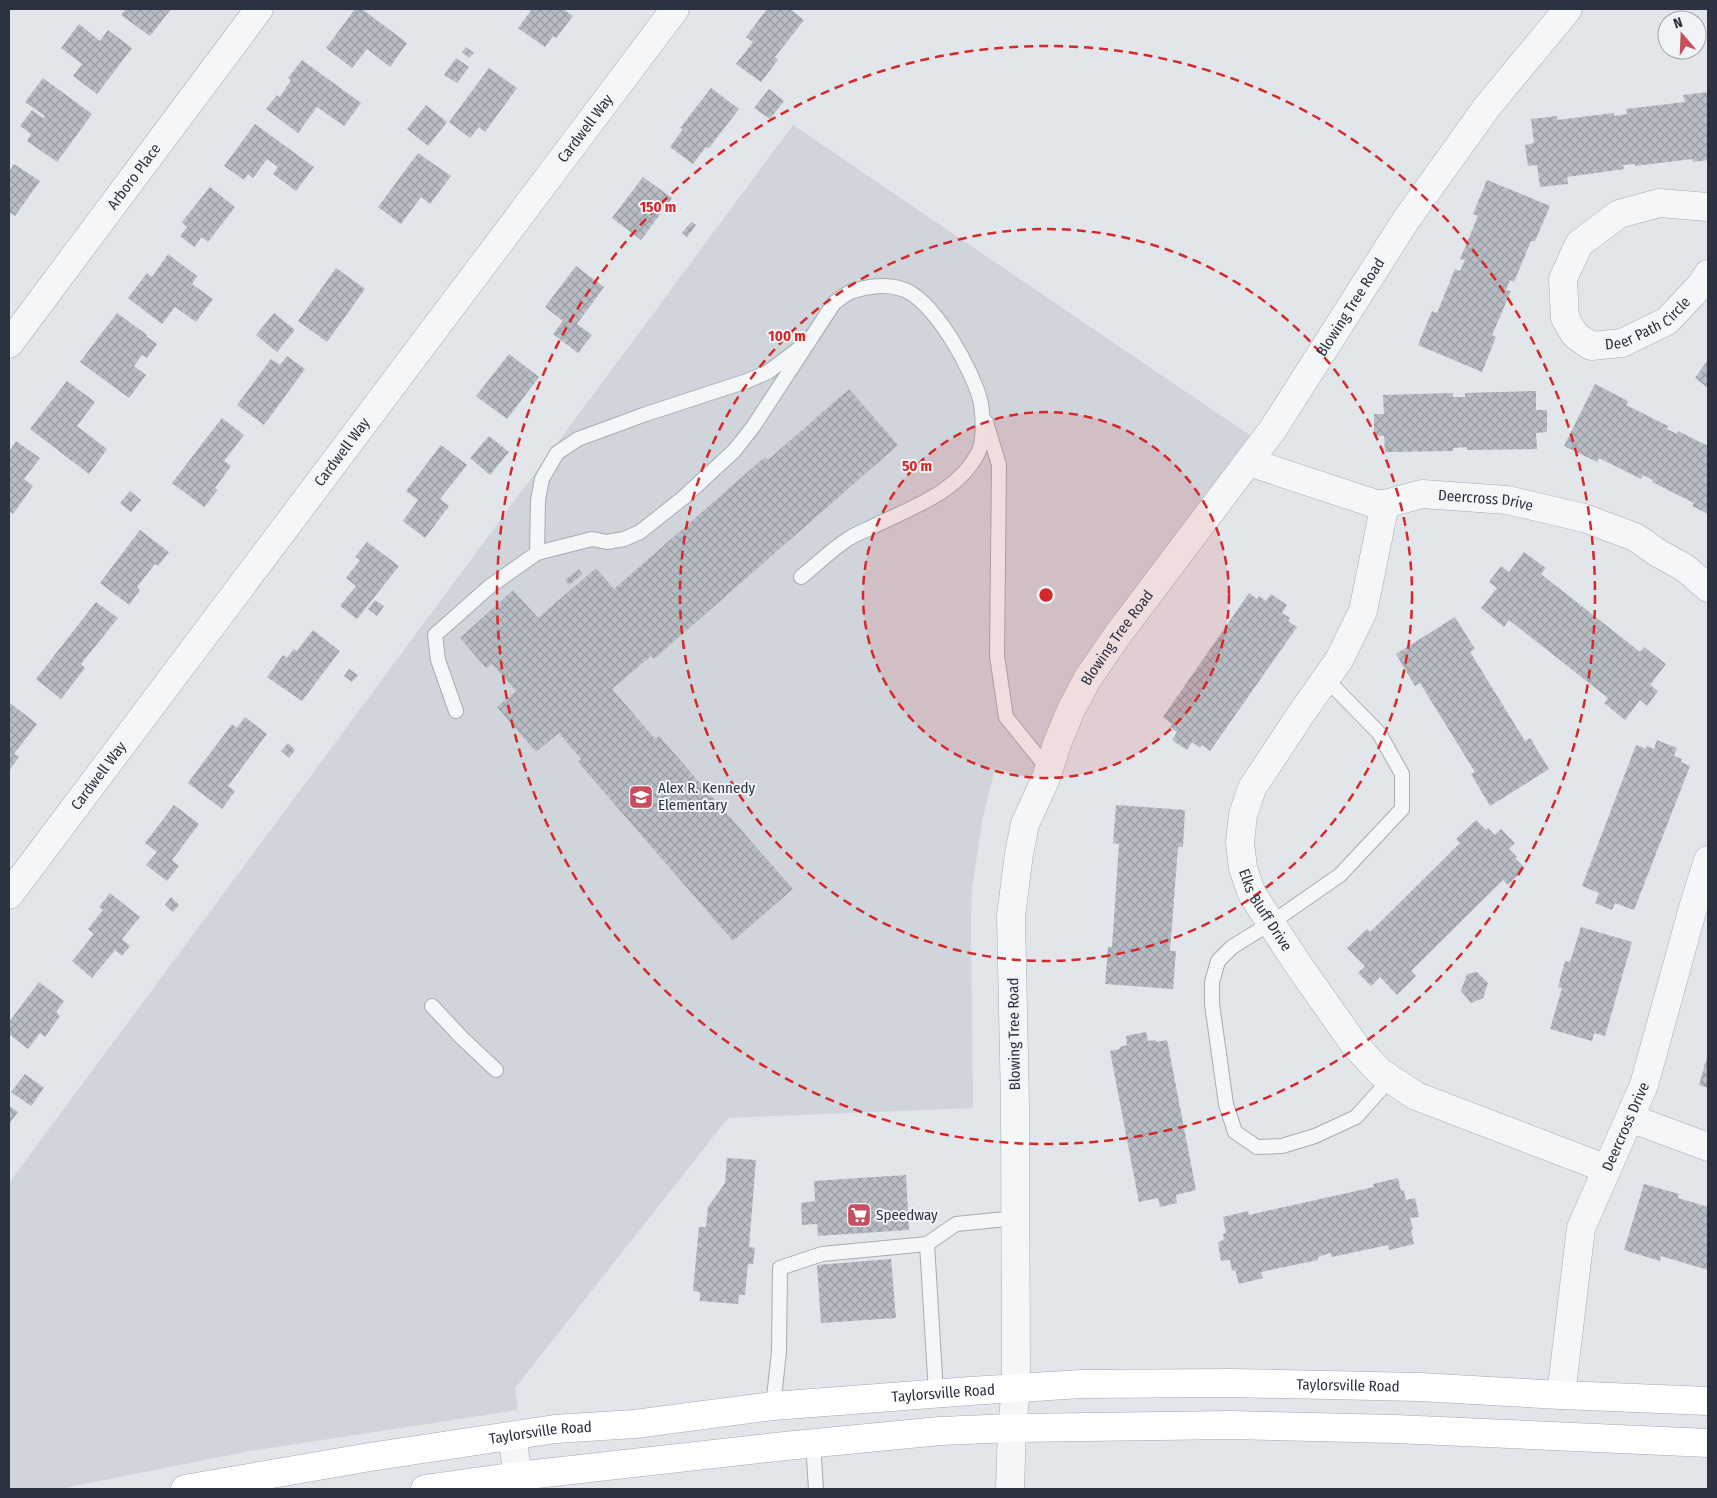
<svg xmlns="http://www.w3.org/2000/svg" width="1717" height="1498" font-family="'Fira Sans Condensed',sans-serif">
<style>
.built{fill:#d0d4db}
.building{fill:url(#building-cross-hatch)}
.lines{fill:none;stroke-linecap:round;stroke-linejoin:round}
.service-casing{stroke:#a7acb4;stroke-width:16}
.minor-casing{stroke:#a7acb4;stroke-width:29}
.tertiary-casing{stroke:#a7acb4;stroke-width:29}
.primary-casing{stroke:#a2a9b5;stroke-width:29}
.service{stroke:#f4f6f8;stroke-width:14}
.minor{stroke:#f4f6f8;stroke-width:28}
.tertiary{stroke:#f4f6f8;stroke-width:28}
.primary{stroke:#fff;stroke-width:28}
.ring{fill:none;stroke:#d62828;stroke-width:2.5;stroke-dasharray:9 6}
.labels{text-anchor:middle;dominant-baseline:central;stroke-width:4;stroke-linejoin:round;paint-order:stroke}
.street-label{font-size:15px;fill:#2b3241;stroke:#f1f4f7}
.poi-label{font-size:15px;fill:#2b3241;stroke:#f1f4f7;text-anchor:start}
.centre{fill:#d62828;stroke:#f1f4f7;stroke-width:2.5}
.ring-label{font-size:15px;text-anchor:middle;font-weight:bold;fill:#d62828;stroke:#f1f4f7;stroke-width:4;stroke-linejoin:round;paint-order:stroke}
</style>
<defs>
<pattern id="building-cross-hatch" width="8" height="8" patternUnits="userSpaceOnUse" patternTransform="scale(1.25)"><rect width="8" height="8" fill="#b9bec6"/><path d="M0 0l8 8M0 8l8-8" fill="none" stroke="#979ba2"/></pattern>
</defs>
<rect width="100%" height="100%" fill="#e2e5ea"/>
<!-- built -->
<polygon class="built" points="793,125 1251,436 1047,734 1031,777 995,768 983,817 972,887 971,919 973,1108 728,1118 515,1388 518,1410 250,1451 59,1489 9,1489 9,1183"/>
<!-- building -->
<g class="building">
<polygon points="126,9 171,9 150,36 121,15"/>
<polygon points="355,9 362,9 407,43 390,67 367,49 352,68 326,48"/>
<polygon points="532,9 563,9 573,16 556,38 553,36 545,47 518,28"/>
<polygon points="767,9 790,9 804,20 775,57 778,60 761,82 736,64 753,42 746,37"/>
<polygon points="79,24 100,41 108,30 132,48 97,94 73,76 82,64 61,48"/>
<polygon points="466,47 474,53 469,58 462,52"/>
<polygon points="456,58 469,67 457,83 444,75"/>
<polygon points="302,60 361,103 344,126 317,107 298,133 266,109 277,95 280,97 291,80 288,78"/>
<polygon points="489,68 517,88 485,132 479,127 470,138 449,122"/>
<polygon points="43,78 92,114 57,162 27,141 31,134 20,126 32,110 43,118 45,116 25,102"/>
<polygon points="711,88 739,109 709,148 706,147 693,164 670,147 683,129 680,128"/>
<polygon points="769,89 784,101 770,119 754,108"/>
<polygon points="1708,92 1708,160 1693,162 1692,159 1635,166 1635,164 1623,165 1624,169 1567,177 1568,184 1540,187 1537,165 1528,166 1525,145 1534,143 1531,119 1557,116 1557,120 1614,113 1614,116 1627,114 1626,109 1685,102 1683,95"/>
<polygon points="426,105 447,122 428,146 407,129"/>
<polygon points="255,124 314,167 296,191 273,174 278,167 267,159 253,178 248,174 244,180 224,166"/>
<polygon points="418,153 451,176 430,204 421,197 401,224 378,207"/>
<polygon points="14,164 40,181 15,216 9,212 9,172"/>
<polygon points="643,177 672,198 641,240 612,218"/>
<polygon points="1487,180 1550,206 1535,241 1531,241 1514,282 1510,280 1506,290 1511,291 1492,335 1496,337 1482,372 1418,345 1432,311 1437,313 1455,269 1460,271 1465,260 1460,259 1478,216 1473,214"/>
<polygon points="210,187 235,207 208,242 202,237 194,247 180,236 187,227 182,222"/>
<polygon points="691,222 696,225 687,237 682,233"/>
<polygon points="168,254 197,276 192,284 213,299 196,322 175,307 162,324 128,298 147,273 152,277"/>
<polygon points="576,266 604,287 577,324 592,335 578,353 553,334 563,321 545,307"/>
<polygon points="336,268 365,289 327,342 298,321"/>
<polygon points="117,313 147,335 146,336 157,344 147,358 142,355 134,366 146,375 129,398 80,362"/>
<polygon points="274,313 295,330 277,352 256,335"/>
<polygon points="509,354 539,377 507,419 476,396"/>
<polygon points="287,356 305,369 264,425 237,405 271,359 280,365"/>
<polygon points="1708,360 1708,388 1695,378"/>
<polygon points="67,381 95,402 77,426 107,449 89,474 30,429"/>
<polygon points="1595,384 1628,401 1626,405 1668,426 1667,429 1677,434 1678,431 1708,446 1708,514 1692,506 1694,503 1652,482 1653,480 1643,475 1641,479 1599,458 1597,462 1564,446"/>
<polygon points="849,389 898,445 654,659 651,656 612,689 655,739 659,736 793,889 733,941 578,762 581,759 559,733 536,752 497,707 516,691 492,664 486,668 460,638 513,590 538,618 596,568 614,589 765,457 768,460"/>
<polygon points="1536,391 1536,410 1547,410 1547,432 1536,433 1537,449 1467,450 1467,447 1453,448 1453,451 1385,452 1384,436 1374,436 1374,414 1384,414 1383,395 1453,393 1453,397 1465,397 1465,393"/>
<polygon points="222,418 244,435 224,461 231,466 215,488 218,490 204,507 172,483"/>
<polygon points="489,436 509,452 490,475 470,458"/>
<polygon points="16,441 40,458 24,479 33,486 13,514 9,511 9,452"/>
<polygon points="441,445 467,465 440,499 449,506 425,538 403,521 418,500 406,491"/>
<polygon points="130,491 141,500 131,512 120,503"/>
<polygon points="140,530 169,552 158,566 155,564 137,587 140,590 129,605 100,583"/>
<polygon points="367,542 399,566 357,619 340,606 356,586 346,578 360,560 355,557"/>
<polygon points="1524,552 1546,568 1541,574 1640,652 1644,647 1666,664 1650,685 1658,691 1647,706 1640,700 1625,720 1604,703 1608,698 1509,620 1504,627 1481,608 1497,588 1489,582 1501,566 1509,572"/>
<polygon points="579,569 583,574 569,585 565,580"/>
<polygon points="1249,593 1257,599 1259,596 1266,601 1271,594 1287,605 1282,613 1290,618 1288,621 1297,627 1210,751 1202,745 1200,748 1192,742 1187,750 1172,740 1177,732 1170,727 1172,724 1163,717"/>
<polygon points="375,600 384,606 377,616 368,609"/>
<polygon points="96,602 118,618 81,664 85,668 61,699 36,679"/>
<polygon points="1455,617 1475,649 1470,652 1525,741 1530,738 1549,769 1490,806 1471,774 1475,772 1420,683 1415,686 1396,654"/>
<polygon points="313,630 340,651 302,701 267,677 283,655 287,658 294,649 297,651"/>
<polygon points="349,669 358,675 352,682 344,676"/>
<polygon points="10,703 37,724 14,754 19,757 9,771"/>
<polygon points="245,717 267,734 228,786 235,791 222,809 188,783 232,724 237,728"/>
<polygon points="1657,740 1677,748 1674,756 1682,759 1681,762 1690,766 1634,910 1615,903 1612,910 1595,903 1599,893 1582,886 1636,745 1646,749 1647,746 1654,749"/>
<polygon points="288,743 295,750 289,758 281,751"/>
<polygon points="174,805 199,824 172,860 179,866 167,881 146,865 157,852 145,843"/>
<polygon points="1116,805 1185,810 1183,847 1178,847 1170,951 1176,951 1173,989 1105,984 1108,947 1112,947 1119,844 1113,843"/>
<polygon points="1476,820 1486,830 1488,828 1495,835 1501,829 1515,843 1509,849 1517,857 1515,858 1525,868 1508,885 1503,880 1411,971 1416,976 1397,995 1380,977 1371,986 1358,973 1365,966 1347,948 1367,929 1370,932 1460,843 1456,839"/>
<polygon points="110,893 140,917 122,939 130,946 122,956 115,950 92,978 72,961 94,934 88,929 103,910 99,907"/>
<polygon points="171,897 179,905 173,912 165,905"/>
<polygon points="1581,927 1632,942 1605,1036 1594,1033 1592,1041 1550,1029 1562,988 1558,987 1565,961 1570,962"/>
<polygon points="1477,972 1488,983 1483,998 1471,1003 1461,991 1467,974"/>
<polygon points="39,982 64,1001 56,1012 60,1016 45,1037 40,1033 28,1049 9,1034 9,1022"/>
<polygon points="1146,1032 1148,1041 1156,1040 1156,1042 1167,1040 1196,1190 1176,1195 1177,1203 1160,1207 1158,1198 1139,1202 1110,1051 1120,1049 1120,1047 1127,1045 1126,1036"/>
<polygon points="1708,1053 1708,1088 1699,1085"/>
<polygon points="25,1074 44,1088 31,1106 11,1092"/>
<polygon points="9,1106 18,1112 9,1124"/>
<polygon points="727,1158 756,1160 749,1247 755,1248 753,1264 748,1264 745,1295 739,1295 738,1304 700,1301 700,1292 693,1291 699,1227 706,1227 708,1207 725,1183"/>
<polygon points="906,1175 909,1230 818,1236 817,1224 802,1225 801,1203 815,1201 814,1181"/>
<polygon points="1398,1178 1401,1191 1404,1190 1406,1200 1415,1198 1419,1217 1410,1218 1413,1229 1411,1230 1414,1244 1389,1250 1388,1245 1332,1257 1330,1253 1318,1257 1318,1260 1261,1272 1263,1278 1239,1284 1235,1270 1232,1271 1230,1260 1221,1261 1218,1243 1224,1239 1223,1234 1226,1233 1223,1217 1248,1211 1249,1215 1374,1187 1373,1184"/>
<polygon points="1644,1184 1679,1194 1678,1198 1708,1207 1708,1270 1661,1256 1660,1261 1624,1250"/>
<polygon points="891,1259 896,1318 821,1323 817,1265"/>
</g>
<g class="lines">
<defs>
<g id="service">
<polyline points="986,422 999,465 997,656 1006,717 1048,769"/>
<polyline points="537,553 538,500 542,479 557,453 578,439 646,414 747,381 768,372 800,348"/>
<polyline points="1326,679 1379,733 1402,774 1402,809 1340,875 1271,923 1232,947 1218,961 1212,982 1212,1004 1226,1104 1235,1132 1257,1147 1282,1146 1315,1136 1356,1117 1390,1079"/>
<path d="M456,711L438,660L435,635L489,587L537,553L592,539L607,542L624,539L640,532L683,498L734,451L753,427L834,303C840,299 846,293 853,291C868,286 887,284 902,289C933,298 975,373 981,404C983,419 985,439 978,453C957,494 907,509 868,529C861,532 854,535 848,539C831,550 816,565 801,577"/>
<polyline points="432,1006 462,1038 496,1070"/>
<polyline points="927,1244 936,1393"/>
<polyline points="773,1406 779,1352 780,1268 822,1254 927,1244 956,1224 1016,1218"/>
<polyline points="813,1443 816,1489"/>
</g>
<g id="minor">
<path id="s1" d="M1708,207L1659,203L1619,214L1579,244L1563,279L1565,318L1575,335L1591,346L1622,343L1667,321L1701,285L1708,274"/>
<path id="s2" d="M9,344L259,9"/>
<path id="s3" d="M1249,462L1376,504H1385L1422,494L1507,500L1584,518L1635,537L1658,553L1685,568L1708,588"/>
<path id="s4" d="M1385,504L1363,611L1339,660L1303,711L1252,788L1243,815L1240,842L1243,868L1252,894L1297,963L1354,1044L1380,1072L1416,1096L1607,1169"/>
<path id="s5" d="M9,895L675,9"/>
<polyline points="1630,1118 1708,1147"/>
<path id="s6" d="M1016,1389L1015,1104L1011,916L1019,854L1025,824L1046,778L1057,744L1071,710L1088,678L1119,633L1273,429L1406,220L1487,107L1568,9"/>
<path id="s7" d="M1561,1395L1581,1228L1644,1085L1693,908L1708,860"/>
<polyline points="512,1436 520,1489"/>
</g>
<polyline id="tertiary" points="1010,1489 1012,1428 1016,1389"/>
<g id="primary">
<path id="s8" d="M185,1489L370,1457L555,1429L635,1424L773,1406L970,1391L1081,1384L1231,1383L1419,1387L1561,1395L1708,1401"/>
<polyline points="425,1489 518,1476 785,1446 940,1431 1012,1428 1231,1425 1395,1429 1708,1443"/>
</g>
</defs>
<!-- service casing -->
<use href="#service" class="service-casing"/>
<!-- minor casing -->
<use href="#minor" class="minor-casing"/>
<!-- tertiary casing -->
<use href="#tertiary" class="tertiary-casing"/>
<!-- primary casing -->
<use href="#primary" class="primary-casing"/>
<!-- service -->
<use href="#service" class="service"/>
<!-- minor -->
<use href="#minor" class="minor"/>
<!-- tertiary -->
<use href="#tertiary" class="tertiary"/>
<!-- primary -->
<use href="#primary" class="primary"/>
</g>
<!-- distance rings -->
<circle cx="1046" cy="595" r="183" fill="#d62828" fill-opacity=".12"/>
<g class="ring">
<circle cx="1046" cy="595" r="183"/>
<circle cx="1046" cy="595" r="366"/>
<circle cx="1046" cy="595" r="549"/>
</g>
<!-- icons -->
<defs>
<symbol id="school-square" viewBox="-11 -11 22 22"><rect x="-9" y="-9" width="18" height="18" rx="4" fill="#c74e5e" stroke="#f1f4f7"/><path d="M0-5L7-2L0 1L-7-2ZM-4 1L0 2.5L4 1V4Q0 6-4 4Z" fill="#fff"/></symbol>
<symbol id="supermarket-square" viewBox="-11 -11 22 22"><rect x="-9" y="-9" width="18" height="18" rx="4" fill="#c74e5e" stroke="#f1f4f7"/><path d="M-6-5.5h2.5l.6 2H6L4.5 2H-2.5L-4.4-4H-6ZM-1.5 3.2a1.3 1.3 0 1 0 .1 0ZM3 3.2a1.3 1.3 0 1 0 .1 0Z" fill="#fff"/></symbol>
</defs>
<g fill-rule="evenodd">
<use href="#school-square" x="627" y="783" width="28" height="28"/>
<use href="#supermarket-square" x="845" y="1201" width="28" height="28"/>
</g>
<g class="labels">
<!-- street labels -->
<g class="street-label">
<text stroke="none"><textPath href="#s5" startOffset="959">Cardwell Way</textPath></text>
<text stroke="none"><textPath href="#s2" startOffset="209">Arboro Place</textPath></text>
<text stroke="none"><textPath href="#s6" startOffset="1180">Blowing Tree Road</textPath></text>
<text stroke="none"><textPath href="#s1" startOffset="320">Deer Path Circle</textPath></text>
<text stroke="none"><textPath href="#s5" startOffset="554">Cardwell Way</textPath></text>
<text stroke="none"><textPath href="#s3" startOffset="245">Deercross Drive</textPath></text>
<text stroke="none"><textPath href="#s6" startOffset="775">Blowing Tree Road</textPath></text>
<text stroke="none"><textPath href="#s5" startOffset="149">Cardwell Way</textPath></text>
<text stroke="none"><textPath href="#s4" startOffset="448">Elks Bluff Drive</textPath></text>
<text transform="translate(1014 1034) rotate(-91)">Blowing Tree Road</text>
<text stroke="none"><textPath href="#s7" startOffset="279">Deercross Drive</textPath></text>
<text stroke="none"><textPath href="#s8" startOffset="1170">Taylorsville Road</textPath></text>
<text stroke="none"><textPath href="#s8" startOffset="765">Taylorsville Road</textPath></text>
<text stroke="none"><textPath href="#s8" startOffset="360">Taylorsville Road</textPath></text>
</g>
<!-- poi labels -->
<g class="poi-label">
<text x="658" y="788">Alex R. Kennedy<tspan x="658" dy="17">Elementary</tspan></text>
<text x="876" y="1215">Speedway</text>
</g>
</g>
<circle cx="1046" cy="595" r="8" class="centre"/>
<g class="ring-label">
<text x="658" y="212">150 m</text>
<text x="787" y="341">100 m</text>
<text x="917" y="471">50 m</text>
</g>
<!-- border -->
<rect width="1717" height="1498" fill="none" stroke="#2b3241" stroke-width="20"/>
<!-- north arrow -->
<g transform="translate(1682 35) rotate(341)"><circle r="24" fill="#f1f4f7" stroke="#a2a6ae"/>
<path d="M0-4L9 19L0 12L-9 19Z" fill="#c74e5e"/>
<text y="-8" font-size="14" font-weight="bold" text-anchor="middle" fill="#2b3241">N</text>
</g>
</svg>
